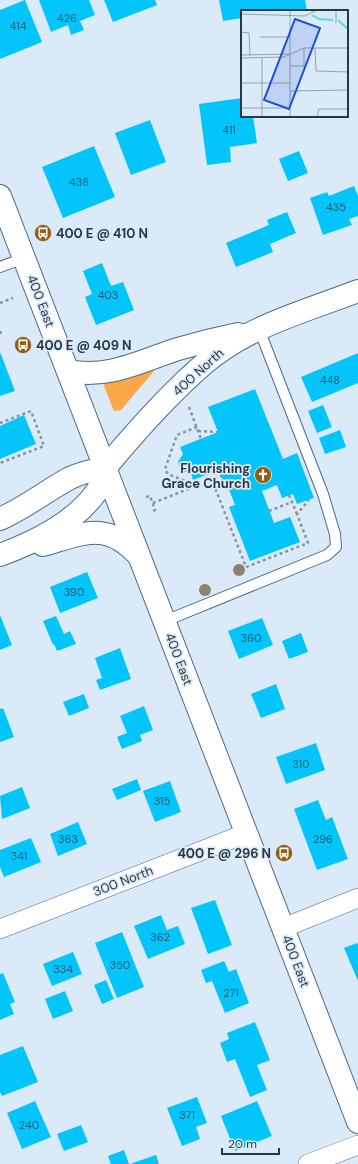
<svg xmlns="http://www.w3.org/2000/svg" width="358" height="1164" font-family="'DM Sans',sans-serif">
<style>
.green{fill:#f9a747}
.building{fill:#03c5fc}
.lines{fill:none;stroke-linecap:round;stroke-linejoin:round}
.service-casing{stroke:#4a6a89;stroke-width:12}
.minor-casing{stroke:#4a6a89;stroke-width:20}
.secondary-casing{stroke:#4a6a89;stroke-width:24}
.path{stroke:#8695a2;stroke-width:2.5;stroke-dasharray:3 3;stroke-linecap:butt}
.service{stroke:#fff;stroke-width:10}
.minor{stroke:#fff;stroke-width:19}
.secondary{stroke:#fff;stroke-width:22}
.tree{fill:#8c8270}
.labels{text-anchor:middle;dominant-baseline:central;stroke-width:3.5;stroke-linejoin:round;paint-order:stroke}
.number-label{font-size:11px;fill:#1f5a72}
.poi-label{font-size:13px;font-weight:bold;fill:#283744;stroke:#dbeaf8;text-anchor:start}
.street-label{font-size:13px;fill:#283744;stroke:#dbeaf8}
.inset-river{fill:none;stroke:#57dfd3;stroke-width:2}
.inset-road{fill:none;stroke:#93a2b0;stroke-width:1}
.view{fill:#1d4ed8;fill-opacity:0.15;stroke:#1d4ed8;stroke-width:2}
.inset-edge{fill:none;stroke:#283744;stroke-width:2}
</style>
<rect width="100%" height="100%" fill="#dbeaf8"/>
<!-- green -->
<polygon class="green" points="155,367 154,371 121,410 114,411 104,386 105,382"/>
<!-- building -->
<g class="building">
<polygon points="25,0 42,42 0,59 0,10"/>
<polygon points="39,0 89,0 95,15 80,21 84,30 71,35 68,25 51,32"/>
<polygon points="104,0 155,0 157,5 113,22"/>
<polygon points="219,0 305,0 307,11 242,11 242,18 223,21"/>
<polygon points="242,98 242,116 253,116 257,143 230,147 231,162 207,165 199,104"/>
<polygon points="150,120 166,162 131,175 115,133"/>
<polygon points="94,146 115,197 63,218 42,167"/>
<polygon points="299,151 308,173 288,181 279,159"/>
<polygon points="354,186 358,196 358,216 349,219 352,225 323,235 310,198 327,192 329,196"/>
<polygon points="287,212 296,233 270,244 273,252 236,267 226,243 269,225 267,220"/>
<polygon points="102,263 111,286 123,282 134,310 96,325 85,297 92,294 83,271"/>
<polygon points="0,352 15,391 0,396"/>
<polygon points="358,353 358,383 312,402 301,377"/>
<polygon points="255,389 283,459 297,453 314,498 297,504 293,494 282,498 277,485 262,491 274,523 290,517 300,542 250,561 229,507 235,505 226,482 223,483 219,470 193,480 191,473 181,471 178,462 183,454 180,447 218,432 208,407"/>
<polygon points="323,405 332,427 317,433 308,411"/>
<polygon points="24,415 36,444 0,459 0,426"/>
<polygon points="340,430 346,447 325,454 319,438"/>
<polygon points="87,572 98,598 60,613 50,587"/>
<polygon points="0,615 12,645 0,650"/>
<polygon points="56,616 64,634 70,631 76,644 57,651 54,644 53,645 43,621"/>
<polygon points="262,618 273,645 239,659 228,631"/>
<polygon points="301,633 308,652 289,659 282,641"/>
<polygon points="120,648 131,679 100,690 96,680 102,678 95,658"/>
<polygon points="276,684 285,709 261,718 251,694"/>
<polygon points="84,694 89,708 69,716 63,702"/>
<polygon points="144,706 153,730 140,735 142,741 122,749 117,737 127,733 120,716"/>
<polygon points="3,708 14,737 0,742 0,709"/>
<polygon points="316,743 325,770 286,784 276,757"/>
<polygon points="137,779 141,790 117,800 112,789"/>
<polygon points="170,781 181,812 155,822 143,791"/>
<polygon points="22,787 30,808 2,819 0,796"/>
<polygon points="318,800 326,820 332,817 348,859 317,870 294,809"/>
<polygon points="78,822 87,844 58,856 50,834"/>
<polygon points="31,838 41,862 4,877 0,867 0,850"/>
<polygon points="215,900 232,945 208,954 191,908"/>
<polygon points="161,915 167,930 178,926 185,944 148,959 134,926"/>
<polygon points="122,932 144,987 117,998 95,943"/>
<polygon points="357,943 358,945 358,981 344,948"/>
<polygon points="73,952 82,974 52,986 43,964"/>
<polygon points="224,961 229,972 236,969 249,1003 225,1013 212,981 206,983 201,970"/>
<polygon points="3,973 15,1002 10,1004 14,1014 0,1020 0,974"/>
<polygon points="106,980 114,999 102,1004 94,985"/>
<polygon points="65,991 73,1011 53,1019 45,999"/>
<polygon points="255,1022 270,1060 257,1065 267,1090 250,1097 235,1059 227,1062 220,1043 229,1039 227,1033"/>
<polygon points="23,1046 38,1082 2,1096 0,1092 0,1055"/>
<polygon points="197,1097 207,1123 196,1127 200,1139 182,1146 167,1108"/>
<polygon points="35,1101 51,1137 22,1149 7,1113"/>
<polygon points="257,1101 272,1136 235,1151 221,1116"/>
<polygon points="81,1125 88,1142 64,1151 57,1134"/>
<polygon points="124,1150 129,1164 111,1164 108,1156"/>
<polygon points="156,1155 159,1164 130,1164"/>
</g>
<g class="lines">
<defs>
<g id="service">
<polyline points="0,267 24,258"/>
<polyline points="165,621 327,555 336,547 335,534 323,494 259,329"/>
</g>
<g id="minor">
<polyline points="283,928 358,898"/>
<polyline points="0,929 247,833"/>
<polyline points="308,1164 358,1145"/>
</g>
<g id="secondary">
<polyline points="0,196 358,1122"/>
<path d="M68,371C109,379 140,361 178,349C198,343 218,338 238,334"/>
<path d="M0,519C25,508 46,491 70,478C81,473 93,470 105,468"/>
<path d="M43,545C83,534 106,520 139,556"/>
<path d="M0,555C35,542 75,523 97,491C102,483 102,472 107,466C137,430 170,393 205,363C248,326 306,311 358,291"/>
</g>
</defs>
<!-- service casing -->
<use href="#service" class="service-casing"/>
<!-- minor casing -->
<use href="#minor" class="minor-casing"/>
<!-- secondary casing -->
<use href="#secondary" class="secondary-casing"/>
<!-- path -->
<g class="path">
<polyline points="0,303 13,298"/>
<polyline points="0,331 2,336"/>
<polyline points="189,407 201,439"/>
<polyline points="0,423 31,411 44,446 0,463"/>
<polyline points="197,427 177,435 165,469 168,474 197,486"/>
<polyline points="198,431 218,432"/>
<polyline points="215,472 212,480 246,567 308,543 297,514 309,500"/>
<polyline points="289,495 297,514"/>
<polyline points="146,497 150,496 155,510 152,512"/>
<polyline points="153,503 221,476"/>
<polyline points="269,511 292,502"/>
</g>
<!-- service -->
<use href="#service" class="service"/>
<!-- minor -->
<use href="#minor" class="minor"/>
<!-- secondary -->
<use href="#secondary" class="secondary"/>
</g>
<!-- trees -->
<g class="tree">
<circle cx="239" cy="570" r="6"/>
<circle cx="205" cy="590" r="6"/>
</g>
<!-- icons -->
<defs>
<symbol id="bus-disc" viewBox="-11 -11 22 22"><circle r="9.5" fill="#935d15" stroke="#dbeaf8"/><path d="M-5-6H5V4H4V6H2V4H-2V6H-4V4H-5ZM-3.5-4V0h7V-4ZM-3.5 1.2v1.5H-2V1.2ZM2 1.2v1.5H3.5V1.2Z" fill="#fff"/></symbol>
<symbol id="church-disc" viewBox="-11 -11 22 22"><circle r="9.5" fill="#935d15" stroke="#dbeaf8"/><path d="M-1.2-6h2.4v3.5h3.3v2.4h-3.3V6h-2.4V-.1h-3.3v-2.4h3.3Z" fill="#fff"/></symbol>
</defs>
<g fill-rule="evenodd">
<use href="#bus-disc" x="33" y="223" width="20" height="20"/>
<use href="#bus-disc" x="13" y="335" width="20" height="20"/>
<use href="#church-disc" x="253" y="465" width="20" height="20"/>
<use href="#bus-disc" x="274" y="843" width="20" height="20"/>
</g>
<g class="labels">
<!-- number labels -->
<g class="number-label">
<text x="67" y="18">426</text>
<text x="18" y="26">414</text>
<text x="229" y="130">411</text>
<text x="79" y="182">438</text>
<text x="336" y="207">435</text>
<text x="108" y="295">403</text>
<text x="330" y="380">448</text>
<text x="74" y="592">390</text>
<text x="251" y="638">360</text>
<text x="301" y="764">310</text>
<text x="162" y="801">315</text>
<text x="68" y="839">363</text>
<text x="323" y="839">296</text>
<text x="19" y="856">341</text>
<text x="160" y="937">362</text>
<text x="120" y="965">350</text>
<text x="63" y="969">334</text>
<text x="231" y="993">271</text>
<text x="187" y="1115">371</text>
<text x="29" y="1125">240</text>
</g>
<!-- poi labels -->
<g class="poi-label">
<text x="56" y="233">400 E @ 410 N</text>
<text x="36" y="345">400 E @ 409 N</text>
<text x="250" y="468" text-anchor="end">Flourishing<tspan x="250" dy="15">Grace Church</tspan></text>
<text x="271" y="853" text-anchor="end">400 E @ 296 N</text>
</g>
<!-- street labels -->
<g class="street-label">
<text transform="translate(41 301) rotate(69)">400 East</text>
<text transform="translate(198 372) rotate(-42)">400 North</text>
<text transform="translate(179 659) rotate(69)">400 East</text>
<text transform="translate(123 881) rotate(-21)">300 North</text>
<text transform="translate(296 961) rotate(69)">400 East</text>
</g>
</g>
<!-- overview -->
<g transform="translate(241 10)">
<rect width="107" height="107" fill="#dbeaf8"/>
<path class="inset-river" d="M71,5L78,9L92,10M97,10L107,19"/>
<path class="inset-road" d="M49,0V107M0,4L64,6L76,0M95,13V0M0,22L8,23L9,46M19,27H49M74,38L75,61L107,62M0,45L49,44M0,48L43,47L63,38H107M49,56H63V38M0,73H49M49,81L107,80M0,98H49M21,107V47M76,107L78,99H107"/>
<path class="view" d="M54,9L79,18L48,99L23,90Z"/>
<rect width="107" height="107" class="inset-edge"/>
</g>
<!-- scale -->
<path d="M222 1148v6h57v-6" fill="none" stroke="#283744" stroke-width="2"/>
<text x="228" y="1148" font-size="12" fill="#283744" stroke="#dbeaf8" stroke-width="3" paint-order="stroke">20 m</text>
</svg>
